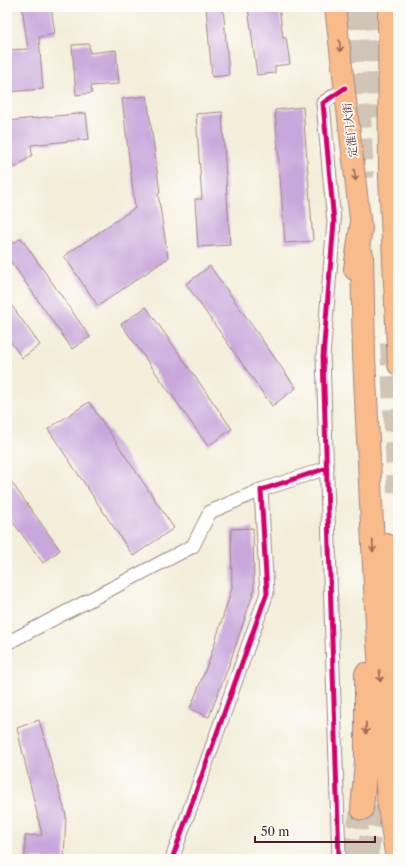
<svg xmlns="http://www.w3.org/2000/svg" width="405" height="866" font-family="'Libre Caslon Text','Noto Serif SC',serif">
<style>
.building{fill:#c9a7dc}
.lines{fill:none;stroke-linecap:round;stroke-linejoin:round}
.highway-tunnel{stroke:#d1c5b7;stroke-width:22;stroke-dasharray:22 11;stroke-linecap:butt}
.street-casing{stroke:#9e8682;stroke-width:15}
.primary-casing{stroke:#9e8682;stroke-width:22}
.highway-casing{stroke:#9e8682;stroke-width:24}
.street{stroke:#fff;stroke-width:13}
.primary{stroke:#fabb8b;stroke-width:20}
.highway{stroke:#fabb8b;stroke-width:22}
.cycleway-casing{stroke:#fdfcf7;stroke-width:8}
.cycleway{stroke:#d6006c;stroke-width:5}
.oneway{stroke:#996556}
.labels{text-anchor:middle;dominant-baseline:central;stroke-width:3.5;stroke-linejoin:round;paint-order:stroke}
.street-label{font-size:11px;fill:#4a1f2b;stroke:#fdfcf7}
</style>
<rect width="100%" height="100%" fill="#fdfcf7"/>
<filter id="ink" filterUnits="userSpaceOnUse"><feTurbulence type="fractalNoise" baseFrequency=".025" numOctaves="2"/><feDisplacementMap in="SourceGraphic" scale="8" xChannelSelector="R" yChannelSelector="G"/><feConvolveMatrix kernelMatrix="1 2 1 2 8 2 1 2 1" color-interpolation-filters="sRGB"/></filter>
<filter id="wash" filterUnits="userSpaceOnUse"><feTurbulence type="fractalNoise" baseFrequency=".012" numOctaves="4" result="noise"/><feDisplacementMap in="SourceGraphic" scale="16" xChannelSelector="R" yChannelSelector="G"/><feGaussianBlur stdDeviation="0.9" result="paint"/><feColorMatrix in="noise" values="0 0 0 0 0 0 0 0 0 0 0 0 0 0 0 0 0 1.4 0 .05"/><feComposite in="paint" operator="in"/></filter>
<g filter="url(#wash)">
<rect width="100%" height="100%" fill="#f3eeda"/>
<g id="blocks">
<!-- building -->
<g class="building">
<polygon points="22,7 51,7 55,34 39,37 43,89 7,92 7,50 28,49"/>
<polygon points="206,7 223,7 229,75 212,77"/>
<polygon points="248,7 279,7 283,38 286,38 290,64 275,66 275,73 257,75"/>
<polygon points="89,44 90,53 116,50 119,84 91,86 92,93 76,95 72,45"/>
<polygon points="147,96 160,193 158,194 168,258 98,306 64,256 135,208 122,99"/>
<polygon points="303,107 313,241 285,243 275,110"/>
<polygon points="222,112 230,245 198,247 195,199 202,199 196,114"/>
<polygon points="86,113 89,139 31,145 32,155 15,168 7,157 7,121"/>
<polygon points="21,238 90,337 72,349 7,256 7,247"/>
<polygon points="210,266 296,388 272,406 186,284"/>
<polygon points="7,299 40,345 22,358 7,337"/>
<polygon points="146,307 232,429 208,446 121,324"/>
<polygon points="89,402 174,528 133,556 48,429"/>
<polygon points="7,476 60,550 43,563 7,514"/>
<polygon points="253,528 254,591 229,665 209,717 190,709 210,658 232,588 231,529"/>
<polygon points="39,720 66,815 64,859 25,859 25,836 42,835 17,728"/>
</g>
</g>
</g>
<g filter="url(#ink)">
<use href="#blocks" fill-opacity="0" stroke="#9e8682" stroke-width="1"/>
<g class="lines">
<!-- highway-tunnel -->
<g class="highway-tunnel">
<polyline points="355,7 363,178"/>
<polyline points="375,7 380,117"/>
<polyline points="391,343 398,492"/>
<polyline points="346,859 354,840 362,809"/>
<polyline points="366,859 376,811 380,769"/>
</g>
<defs>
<g id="street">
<polyline points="7,643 193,546 210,512 261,490"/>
<polyline points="172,859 267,593 261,490 327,468"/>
<polyline points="339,859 323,357 334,222 323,103 345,88"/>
</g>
<g id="primary">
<polyline points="335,7 361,228"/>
<polyline points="388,7 389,177 398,365"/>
</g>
<g id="highway">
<polyline points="362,255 364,356 376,608 388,800 397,859"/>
<polyline points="355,269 361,228"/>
<polyline points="387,545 396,639 398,712"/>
<polyline points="362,809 366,762 366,674"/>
</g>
</defs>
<!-- street casing -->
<use href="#street" class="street-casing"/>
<!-- primary casing -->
<use href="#primary" class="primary-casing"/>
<!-- highway casing -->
<use href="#highway" class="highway-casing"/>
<!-- street -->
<use href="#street" class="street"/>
<!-- primary -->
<use href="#primary" class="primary"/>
<!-- highway -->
<use href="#highway" class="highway"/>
<defs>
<g id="cycleway">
<polyline points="172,859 267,593 261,490 327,468"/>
<polyline points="339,859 323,357 334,222 323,103 345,88"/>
</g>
</defs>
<!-- cycleway casing -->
<use href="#cycleway" class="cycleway-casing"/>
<!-- cycleway -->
<use href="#cycleway" class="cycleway"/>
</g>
<!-- one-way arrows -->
<defs><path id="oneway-shaft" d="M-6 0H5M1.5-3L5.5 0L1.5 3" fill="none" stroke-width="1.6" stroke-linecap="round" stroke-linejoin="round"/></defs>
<g class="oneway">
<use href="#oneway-shaft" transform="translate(340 46) rotate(83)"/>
<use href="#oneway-shaft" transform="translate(355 175) rotate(83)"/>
<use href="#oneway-shaft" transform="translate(373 546) rotate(87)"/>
<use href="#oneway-shaft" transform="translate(380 676) rotate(87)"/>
<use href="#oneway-shaft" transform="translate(366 728) rotate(90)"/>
</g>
</g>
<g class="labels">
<!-- street labels -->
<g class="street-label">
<text transform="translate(350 130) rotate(-97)">定淮门大街</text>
</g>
</g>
<!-- margin -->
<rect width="405" height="866" fill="none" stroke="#fdfcf7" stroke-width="24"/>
<!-- scale -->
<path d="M255 836v6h120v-6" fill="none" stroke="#4a1f2b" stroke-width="2"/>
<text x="261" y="836" font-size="12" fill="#4a1f2b" stroke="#fdfcf7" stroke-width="3" paint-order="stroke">50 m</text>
</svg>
